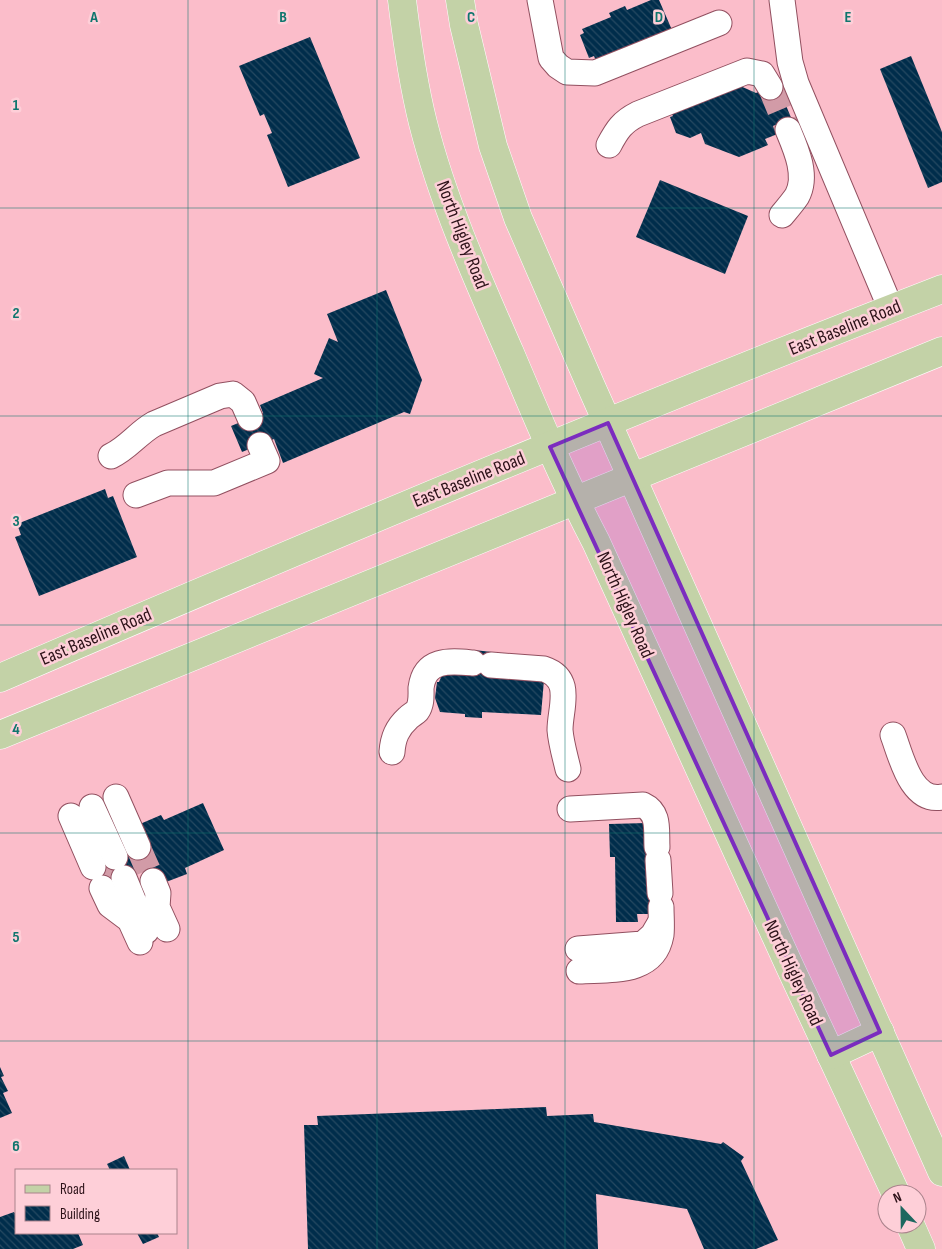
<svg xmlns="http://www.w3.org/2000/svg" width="942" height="1249" font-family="'Sofia Sans Condensed',sans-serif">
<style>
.building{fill:url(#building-back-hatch)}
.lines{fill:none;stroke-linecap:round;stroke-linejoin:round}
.minor-tunnel{stroke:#d29ba7;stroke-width:25;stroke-dasharray:25 12;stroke-linecap:butt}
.minor-casing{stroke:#925060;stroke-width:27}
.major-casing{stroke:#fff;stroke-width:29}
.minor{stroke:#fff;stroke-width:25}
.major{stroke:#c3d2a7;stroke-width:28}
.marked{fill:#7b2cbf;fill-opacity:0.2;stroke:#7b2cbf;stroke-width:4;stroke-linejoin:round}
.grid{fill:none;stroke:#0f766e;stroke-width:1;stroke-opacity:0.55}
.labels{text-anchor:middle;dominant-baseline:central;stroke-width:5;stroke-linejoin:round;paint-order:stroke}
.street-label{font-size:19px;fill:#2d1219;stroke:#fecfd8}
.grid-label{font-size:16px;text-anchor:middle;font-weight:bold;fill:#0f766e;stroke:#fecfd8;stroke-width:5;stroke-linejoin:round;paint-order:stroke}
</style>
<defs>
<pattern id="building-back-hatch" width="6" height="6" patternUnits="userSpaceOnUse" patternTransform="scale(1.25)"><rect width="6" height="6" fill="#002d4b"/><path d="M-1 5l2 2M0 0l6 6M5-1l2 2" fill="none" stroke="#264961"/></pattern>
</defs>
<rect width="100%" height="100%" fill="#fbbdca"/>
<!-- building -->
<g class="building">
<polygon points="651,0 659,0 672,30 596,61 594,56 589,58 580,35 584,33 582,29 611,17 609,13 625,6 627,10"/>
<polygon points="310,37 360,158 288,187 267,135 272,133 264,114 260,116 239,66"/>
<polygon points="911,56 942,132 942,182 928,188 880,69"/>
<polygon points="777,84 795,127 765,139 768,145 739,157 705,144 701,133 690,138 676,133 670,117 673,116 671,113 738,85 756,93"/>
<polygon points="660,180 748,216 725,274 636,237"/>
<polygon points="386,290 422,380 410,414 404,412 283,463 274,439 242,452 231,426 263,413 260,405 323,378 314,374 329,338 338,342 327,314"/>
<polygon points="105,489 108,498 113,496 137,557 39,596 15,537 21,535 17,524"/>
<polygon points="474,650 492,652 491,672 544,680 541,715 482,712 482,718 465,717 465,714 440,712 435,698 437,682 439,682 444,670 472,672"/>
<polygon points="203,803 224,850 185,868 187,874 166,882 151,881 146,868 102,888 92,867 147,842 140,824 161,815 164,820"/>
<polygon points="647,823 664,846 651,914 637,914 638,922 616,922 615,857 610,857 609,824"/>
<polygon points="0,1067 4,1076 1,1077 8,1091 3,1093 12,1113 0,1118"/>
<polygon points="546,1107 547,1116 593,1114 594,1122 721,1144 723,1142 744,1157 741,1161 778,1240 756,1249 704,1249 687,1209 596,1194 598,1249 308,1249 304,1125 318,1125 317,1116"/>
<polygon points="124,1156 130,1170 110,1170 107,1164"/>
<polygon points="14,1212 16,1215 16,1233 78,1233 83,1245 73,1249 0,1249 0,1217"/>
<polygon points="137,1233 157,1233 159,1237 143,1244"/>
</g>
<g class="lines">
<!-- minor-tunnel -->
<g class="minor-tunnel">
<polyline points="770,87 788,130"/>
<polyline points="138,847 153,881"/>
<polyline points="104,862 113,883"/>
</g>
<defs>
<g id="minor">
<polyline points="540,0 551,58 558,66 567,72 595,73 719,23"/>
<polyline points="782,0 790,62 796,83 891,309"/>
<path d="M609,145C617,130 622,122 638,114L747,71L762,74L770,87"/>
<path d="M782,215C787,209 793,202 797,196C808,176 796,149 788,130"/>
<path d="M111,456C128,448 138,433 154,424L220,396L233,394L243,402L250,418"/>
<polyline points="136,495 168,483 214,483 267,461 260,445"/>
<path d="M491,665L544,669C574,679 560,708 560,730C561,743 565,756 568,769"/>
<path d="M893,735C901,756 911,803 942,797"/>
<path d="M392,752C393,738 397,728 408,718C411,715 415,713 417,711C422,704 421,695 421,688C425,658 450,661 473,663"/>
<polyline points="116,797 138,847"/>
<polyline points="92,807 115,857"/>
<path d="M570,809L643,805C660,813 656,830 657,847"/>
<polyline points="71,816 93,867"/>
<polyline points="658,860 660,893"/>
<polyline points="124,878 146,931"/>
<polyline points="153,881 158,893 157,907 167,929"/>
<polyline points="102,888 110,905 130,920 140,942"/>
<polyline points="578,949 643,944 653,935 660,923"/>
<path d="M579,971C609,969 654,975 661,935C662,926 661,916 661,907"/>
</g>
<g id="major">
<path d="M402,0C407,41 413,83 423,123C443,202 477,278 510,353C537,417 564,481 596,542L790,967L896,1194"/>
<polyline points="460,0 464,25 493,146 518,218 591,386 942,1172"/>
<path d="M0,678C312,543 625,412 942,289"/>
<polyline points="0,735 942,351"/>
<polyline points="831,1055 880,1032"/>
<polyline points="910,1224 921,1249"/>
</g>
</defs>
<!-- minor casing -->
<use href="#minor" class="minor-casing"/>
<!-- major casing -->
<use href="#major" class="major-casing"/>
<!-- minor -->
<use href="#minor" class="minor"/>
<!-- major -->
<use href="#major" class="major"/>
</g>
<!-- marked area -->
<path class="marked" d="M608,423L880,1032L831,1055L550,447Z"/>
<!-- grid -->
<path class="grid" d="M188,0V1249M377,0V1249M565,0V1249M754,0V1249M0,208H942M0,416H942M0,625H942M0,833H942M0,1041H942"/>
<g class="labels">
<!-- street labels -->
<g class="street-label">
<text transform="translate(462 235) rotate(69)">North Higley Road</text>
<text transform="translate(845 328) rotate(-22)">East Baseline Road</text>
<text transform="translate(469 480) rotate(-22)">East Baseline Road</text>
<text transform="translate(625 605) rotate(66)">North Higley Road</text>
<text transform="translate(96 637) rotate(-23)">East Baseline Road</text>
<text transform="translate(793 973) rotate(65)">North Higley Road</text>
</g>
</g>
<g class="grid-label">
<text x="94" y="22">A</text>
<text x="283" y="22">B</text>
<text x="471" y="22">C</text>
<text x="659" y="22">D</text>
<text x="848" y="22">E</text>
<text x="16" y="110">1</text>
<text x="16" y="318">2</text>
<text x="16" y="526">3</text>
<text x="16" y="734">4</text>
<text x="16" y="942">5</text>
<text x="16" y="1151">6</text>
</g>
<!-- legend -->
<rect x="15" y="1169" width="162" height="65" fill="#fecfd8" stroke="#aa838c"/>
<rect x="25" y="1185" width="25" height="8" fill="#c3d2a7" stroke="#aa838c"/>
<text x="60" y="1194" font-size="15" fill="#2d1219">Road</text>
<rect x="25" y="1206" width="25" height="15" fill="url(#building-back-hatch)" stroke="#aa838c"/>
<text x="60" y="1219" font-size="15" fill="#2d1219">Building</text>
<!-- north arrow -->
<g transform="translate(902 1209) rotate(338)"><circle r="24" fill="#fecfd8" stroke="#aa838c"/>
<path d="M0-4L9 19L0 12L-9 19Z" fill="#1d675f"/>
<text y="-8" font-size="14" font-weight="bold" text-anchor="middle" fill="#2d1219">N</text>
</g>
</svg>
